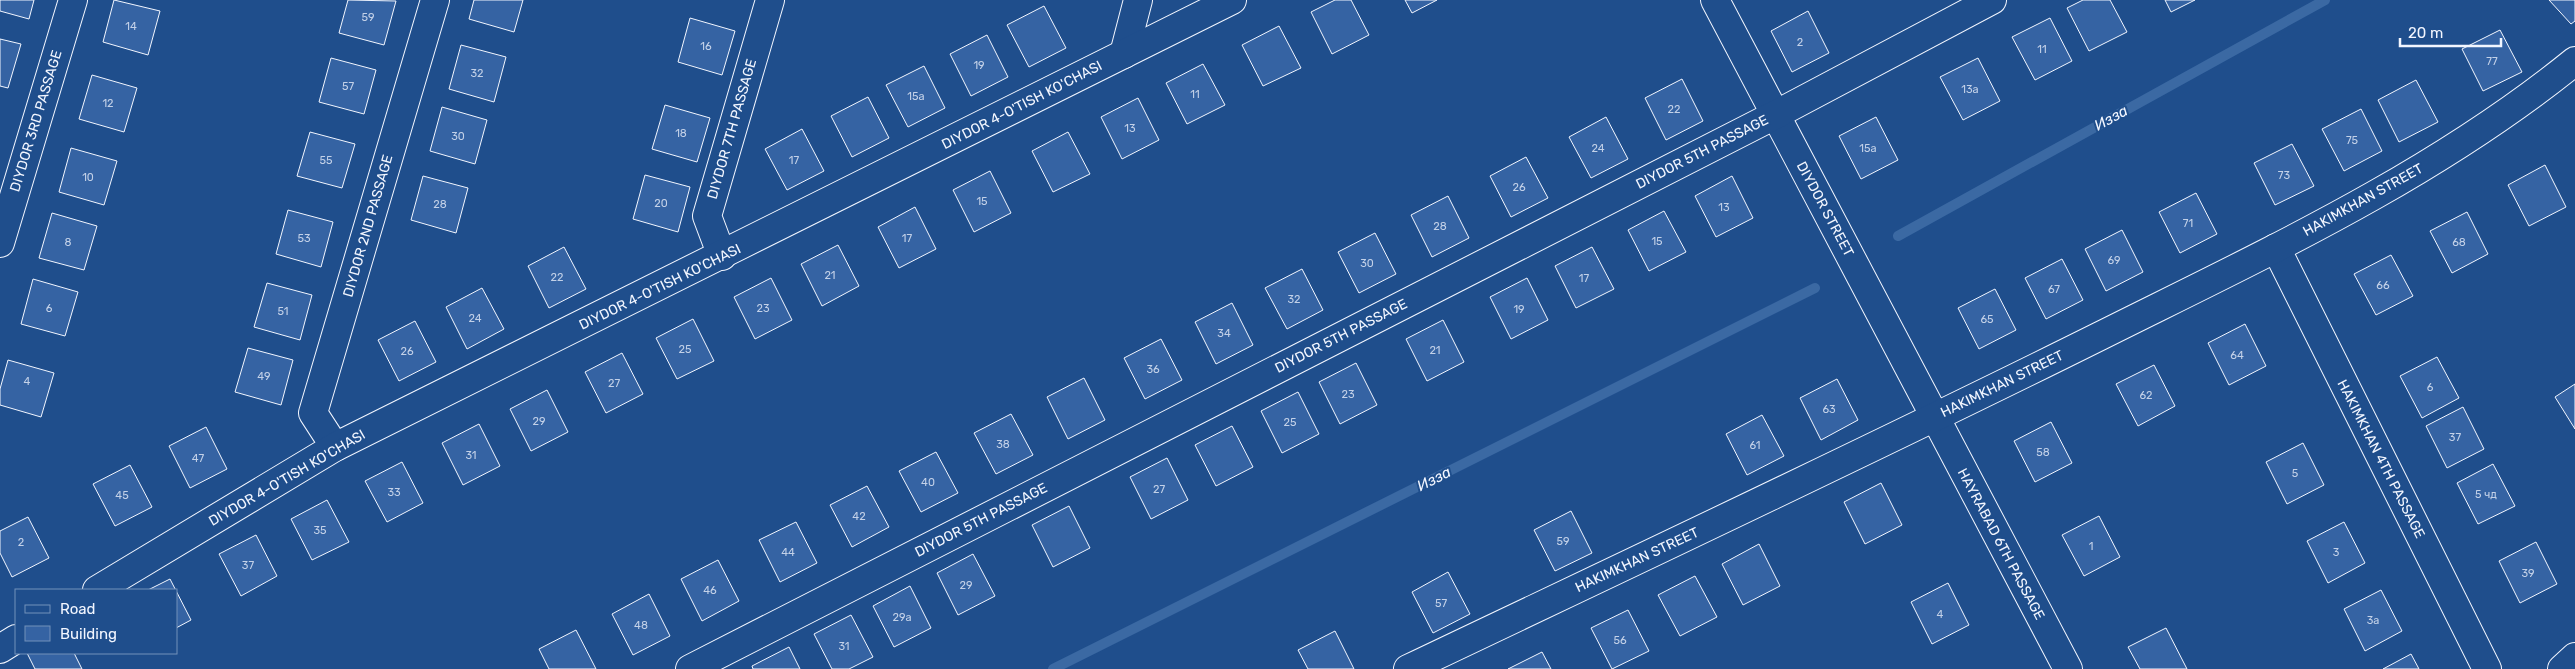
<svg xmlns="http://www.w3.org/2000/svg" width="2575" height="669" font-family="Rubik,sans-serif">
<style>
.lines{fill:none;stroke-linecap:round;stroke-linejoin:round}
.stream{stroke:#3b69a3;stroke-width:10}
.building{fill:#3563a3;stroke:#f2f6ff}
.minor-casing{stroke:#f2f6ff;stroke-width:30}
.minor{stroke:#1f4e8c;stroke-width:28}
.labels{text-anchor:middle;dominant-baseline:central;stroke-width:4;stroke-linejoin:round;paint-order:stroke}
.number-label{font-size:11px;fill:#c3d1e8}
.street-label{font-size:14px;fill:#f2f6ff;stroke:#1f4e8c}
.water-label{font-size:15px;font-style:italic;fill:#f2f6ff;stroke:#1f4e8c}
</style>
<rect width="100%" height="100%" fill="#1f4e8c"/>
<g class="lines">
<!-- stream -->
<g class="stream">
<polyline points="1898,236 2325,0"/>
<polyline points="1053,669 1815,288"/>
</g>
</g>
<!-- building -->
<g class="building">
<polygon points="0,0 34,0 29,19 0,11"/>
<polygon points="114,0 160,11 148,55 103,42"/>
<polygon points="348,0 396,1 384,45 339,33"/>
<polygon points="474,0 523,0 514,32 469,19"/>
<polygon points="1335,0 1351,0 1369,35 1332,54 1311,12"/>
<polygon points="1405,0 1437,0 1412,13"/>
<polygon points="2083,0 2110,0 2127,32 2089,51 2067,8"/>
<polygon points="2165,0 2195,0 2171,12"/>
<polygon points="2549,0 2575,0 2575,21 2571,24"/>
<polygon points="1044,6 1066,48 1029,67 1007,25"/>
<polygon points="1808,11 1829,53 1792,72 1771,31"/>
<polygon points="690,18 735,31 722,75 678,62"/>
<polygon points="2050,18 2072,61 2035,80 2012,37"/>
<polygon points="1279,26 1301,68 1263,86 1242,45"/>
<polygon points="2500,30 2522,72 2483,91 2462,49"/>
<polygon points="987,35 1008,77 971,96 950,54"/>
<polygon points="0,39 21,44 8,88 0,86"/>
<polygon points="461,45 506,57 494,102 449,89"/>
<polygon points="331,58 376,70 364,114 319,102"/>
<polygon points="1978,58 2000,101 1963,120 1940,77"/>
<polygon points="1203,64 1225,105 1187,124 1166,83"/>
<polygon points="924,66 945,108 908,127 886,85"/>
<polygon points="92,75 137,88 124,132 79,119"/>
<polygon points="1682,79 1703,121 1666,140 1645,98"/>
<polygon points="2416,80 2438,122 2399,142 2378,100"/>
<polygon points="868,97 889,138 852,157 831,116"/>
<polygon points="1138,98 1159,140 1122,159 1101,117"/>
<polygon points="665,105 710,118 697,162 652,149"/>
<polygon points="442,107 487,120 475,164 430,151"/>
<polygon points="2361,109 2382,151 2344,171 2322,129"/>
<polygon points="1606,117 1628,159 1591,178 1569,137"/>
<polygon points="1876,117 1898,160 1861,179 1839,136"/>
<polygon points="802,129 824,171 787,190 765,149"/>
<polygon points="310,132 355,144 342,188 297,176"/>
<polygon points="1068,132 1090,174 1053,192 1032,151"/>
<polygon points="2292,144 2314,186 2275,205 2254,163"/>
<polygon points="71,148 117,161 104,205 59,192"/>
<polygon points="1526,157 1548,198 1511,217 1490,176"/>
<polygon points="2545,165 2566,207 2529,226 2508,185"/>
<polygon points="990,171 1011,213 974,232 953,190"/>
<polygon points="645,175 690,187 678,232 633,219"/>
<polygon points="423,176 468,188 456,233 411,220"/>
<polygon points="1732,176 1753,218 1716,237 1695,196"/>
<polygon points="2196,193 2217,234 2180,253 2159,212"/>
<polygon points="1448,196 1469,238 1432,257 1411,215"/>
<polygon points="915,207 936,249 899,268 878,227"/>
<polygon points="288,210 333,222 321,267 276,254"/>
<polygon points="1664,211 1686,252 1649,271 1628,230"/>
<polygon points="2467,212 2488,254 2452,273 2430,231"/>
<polygon points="52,213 97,226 84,270 39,258"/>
<polygon points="2122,230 2143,272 2106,291 2085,249"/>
<polygon points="1375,233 1396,274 1359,293 1338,252"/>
<polygon points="838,245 859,286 822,306 801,264"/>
<polygon points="564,247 586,289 549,308 528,266"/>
<polygon points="1592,247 1614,289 1576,308 1555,266"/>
<polygon points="2391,255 2413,296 2376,315 2354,274"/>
<polygon points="2062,259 2083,300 2046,319 2025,278"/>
<polygon points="1302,269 1323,310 1287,329 1265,288"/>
<polygon points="771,278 792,320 755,339 734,297"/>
<polygon points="1527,278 1548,320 1511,339 1490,297"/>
<polygon points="33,279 78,292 65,336 21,324"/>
<polygon points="267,283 312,295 300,340 254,327"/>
<polygon points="482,288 504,329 467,349 446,307"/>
<polygon points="1995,289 2016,330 1979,349 1958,308"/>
<polygon points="1232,303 1253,345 1216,364 1195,322"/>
<polygon points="693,319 714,361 677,379 656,338"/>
<polygon points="1443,320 1464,362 1427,381 1406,339"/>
<polygon points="415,321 436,362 399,381 378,340"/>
<polygon points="2245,324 2266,366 2229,385 2208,343"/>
<polygon points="1161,339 1182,380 1145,399 1124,358"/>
<polygon points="248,348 293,360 281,405 235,392"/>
<polygon points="622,353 643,394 606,413 585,372"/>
<polygon points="2437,357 2459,398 2422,418 2400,376"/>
<polygon points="8,360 54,373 41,417 0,405 0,389"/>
<polygon points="1356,363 1377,405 1340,424 1319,382"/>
<polygon points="2154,365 2175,406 2138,426 2116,384"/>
<polygon points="1084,378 1105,420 1068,439 1047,397"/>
<polygon points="1837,379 1858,420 1821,440 1800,398"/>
<polygon points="2575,384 2575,429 2555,397"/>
<polygon points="547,390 568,432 531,451 510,409"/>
<polygon points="1298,392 1319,434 1282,453 1261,411"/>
<polygon points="2463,407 2484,449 2447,468 2426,426"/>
<polygon points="1011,414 1033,455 996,474 974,433"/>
<polygon points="1762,415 1784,456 1747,475 1726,434"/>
<polygon points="2051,422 2072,463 2035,482 2014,441"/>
<polygon points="479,424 500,466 463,485 442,443"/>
<polygon points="1232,426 1253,467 1216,486 1195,445"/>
<polygon points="206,427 227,469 190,488 169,446"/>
<polygon points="2303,443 2324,485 2287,504 2266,462"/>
<polygon points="936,452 958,493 921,512 899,471"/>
<polygon points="1167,458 1188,500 1151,519 1130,477"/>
<polygon points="402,462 423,503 387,522 365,481"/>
<polygon points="2493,464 2515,506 2478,524 2457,483"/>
<polygon points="130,465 152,507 115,526 93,484"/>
<polygon points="1881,483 1902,525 1865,544 1844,502"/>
<polygon points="867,486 889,527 852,547 830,505"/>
<polygon points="327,500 349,542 312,560 291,519"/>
<polygon points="1069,506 1090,548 1053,567 1032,525"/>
<polygon points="1571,511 1592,553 1555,571 1534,530"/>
<polygon points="2099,516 2120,557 2084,576 2062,535"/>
<polygon points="28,517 49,558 12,577 0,553 0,531"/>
<polygon points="796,522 817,563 780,582 759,540"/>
<polygon points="2344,522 2365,563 2328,583 2307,541"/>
<polygon points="256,535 277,576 241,596 219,554"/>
<polygon points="2536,542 2557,584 2520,603 2499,561"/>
<polygon points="1759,544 1780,586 1743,605 1722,564"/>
<polygon points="973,554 995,596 958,615 937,573"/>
<polygon points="718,560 739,601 702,621 681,579"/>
<polygon points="1448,572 1470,614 1433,633 1412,592"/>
<polygon points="1695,576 1717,617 1680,636 1658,595"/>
<polygon points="170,579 191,620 176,628 176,590 148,590"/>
<polygon points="1948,583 1969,625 1932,644 1911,602"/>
<polygon points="910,586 931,628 894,647 873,606"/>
<polygon points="2381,590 2402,631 2365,651 2344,609"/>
<polygon points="649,594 670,636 633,655 612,614"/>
<polygon points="1628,610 1649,651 1612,669 1591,628"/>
<polygon points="851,615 873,657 849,669 832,669 814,634"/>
<polygon points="2166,628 2187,669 2140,669 2128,647"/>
<polygon points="576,630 596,669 549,669 539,649"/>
<polygon points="1335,631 1354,669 1308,669 1298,650"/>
<polygon points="789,647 800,669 753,669 752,666"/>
<polygon points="1542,652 1551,669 1508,669"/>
<polygon points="27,653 74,653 82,669 35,669"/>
<polygon points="2411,654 2419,669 2383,669"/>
</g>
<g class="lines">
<defs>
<g id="minor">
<polyline points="1715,0 2068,669"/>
<polyline points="1124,54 1138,0"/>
<polyline points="0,243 73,0"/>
<polyline points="2276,248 2487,669"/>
<polyline points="722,256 707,216 770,0"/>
<polyline points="335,447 313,413 435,0"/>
<polyline points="97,590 335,447 1232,0"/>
<polyline points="0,649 16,639"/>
<polyline points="690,669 1775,115 1992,0"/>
<path d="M1408,669C1639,559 1871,450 2100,336C2264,254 2432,177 2575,61"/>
<polyline points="2562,669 2575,657"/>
</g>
</defs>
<!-- minor casing -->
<use href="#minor" class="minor-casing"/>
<!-- minor -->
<use href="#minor" class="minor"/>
</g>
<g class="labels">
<!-- number labels -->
<g class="number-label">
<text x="368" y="17">59</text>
<text x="131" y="26">14</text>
<text x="1800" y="42">2</text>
<text x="706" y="46">16</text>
<text x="2042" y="49">11</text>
<text x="2492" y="61">77</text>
<text x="979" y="65">19</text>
<text x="477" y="73">32</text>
<text x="348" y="86">57</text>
<text x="1970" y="89">13a</text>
<text x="1195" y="94">11</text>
<text x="916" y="96">15a</text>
<text x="108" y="103">12</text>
<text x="1674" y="109">22</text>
<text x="1130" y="128">13</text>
<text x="681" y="133">18</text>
<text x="458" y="136">30</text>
<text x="2352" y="140">75</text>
<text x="1598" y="148">24</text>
<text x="1868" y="148">15a</text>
<text x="326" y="160">55</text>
<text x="794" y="160">17</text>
<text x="2284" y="175">73</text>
<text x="88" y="177">10</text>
<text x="1519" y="187">26</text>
<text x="982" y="201">15</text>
<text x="661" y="203">20</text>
<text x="440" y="204">28</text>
<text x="1724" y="207">13</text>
<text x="2188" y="223">71</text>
<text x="1440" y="226">28</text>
<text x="304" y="238">53</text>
<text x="907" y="238">17</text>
<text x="1657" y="241">15</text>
<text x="68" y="242">8</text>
<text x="2459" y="242">68</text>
<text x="2114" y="260">69</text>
<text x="1367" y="263">30</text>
<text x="830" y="275">21</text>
<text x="557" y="277">22</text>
<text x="1584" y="278">17</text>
<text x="2383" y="285">66</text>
<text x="2054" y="289">67</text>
<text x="1294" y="299">32</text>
<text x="49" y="308">6</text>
<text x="763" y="308">23</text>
<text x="1519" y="309">19</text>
<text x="283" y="311">51</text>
<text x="475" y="318">24</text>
<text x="1987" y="319">65</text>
<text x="1224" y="333">34</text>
<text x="685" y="349">25</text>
<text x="1435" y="350">21</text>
<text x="407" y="351">26</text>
<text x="2237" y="355">64</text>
<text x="1153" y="369">36</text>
<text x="264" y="376">49</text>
<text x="27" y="381">4</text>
<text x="614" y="383">27</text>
<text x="2430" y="387">6</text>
<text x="1348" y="394">23</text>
<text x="2146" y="395">62</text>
<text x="1829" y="409">63</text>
<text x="539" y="421">29</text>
<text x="1290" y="422">25</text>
<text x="2455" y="437">37</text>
<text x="1003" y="444">38</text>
<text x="1755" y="445">61</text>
<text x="2043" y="452">58</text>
<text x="471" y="455">31</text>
<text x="198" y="458">47</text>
<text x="2295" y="473">5</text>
<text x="928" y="482">40</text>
<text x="1159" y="489">27</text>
<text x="394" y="492">33</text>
<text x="2486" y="494">5 чд</text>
<text x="122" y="495">45</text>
<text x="859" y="516">42</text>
<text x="320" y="530">35</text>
<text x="1563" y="541">59</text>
<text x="21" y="542">2</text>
<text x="2091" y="546">1</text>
<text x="788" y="552">44</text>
<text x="2336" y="552">3</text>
<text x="248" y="565">37</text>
<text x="2528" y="573">39</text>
<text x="966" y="585">29</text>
<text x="710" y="590">46</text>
<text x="1441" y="603">57</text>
<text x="1940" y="614">4</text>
<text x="902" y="617">29a</text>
<text x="2373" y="620">3a</text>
<text x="641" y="625">48</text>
<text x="1620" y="640">56</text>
<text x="844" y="646">31</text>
</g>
<!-- street labels -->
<g class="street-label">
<text transform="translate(1022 105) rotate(-27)">DIYDOR 4-O'TISH KO'CHASI</text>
<text transform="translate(36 121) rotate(-73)">DIYDOR 3RD PASSAGE</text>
<text transform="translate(732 129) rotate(-74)">DIYDOR 7TH PASSAGE</text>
<text transform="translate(1702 152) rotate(-27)">DIYDOR 5TH PASSAGE</text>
<text transform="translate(2363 200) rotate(-29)">HAKIMKHАN STREET</text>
<text transform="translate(1825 209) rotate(62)">DIYDOR STREET</text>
<text transform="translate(368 226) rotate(-74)">DIYDOR 2ND PASSAGE</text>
<text transform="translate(660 287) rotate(-26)">DIYDOR 4-O'TISH KO'CHASI</text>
<text transform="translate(1341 336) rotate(-27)">DIYDOR 5TH PASSAGE</text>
<text transform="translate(2002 384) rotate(-26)">HAKIMKHАN STREET</text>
<text transform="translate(2381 459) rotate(63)">HAKIMKHАN 4TH PASSAGE</text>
<text transform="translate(287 478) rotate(-30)">DIYDOR 4-O'TISH KO'CHASI</text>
<text transform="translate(981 520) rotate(-27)">DIYDOR 5TH PASSAGE</text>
<text transform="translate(2001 544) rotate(62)">HAYRABAD 6TH PASSAGE</text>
<text transform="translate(1637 560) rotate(-25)">HAKIMKHАN STREET</text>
</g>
<!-- water labels -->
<g class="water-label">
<text transform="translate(2111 118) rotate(-29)">Изза</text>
<text transform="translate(1434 479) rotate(-27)">Изза</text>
</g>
</g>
<!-- legend -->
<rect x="15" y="589" width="162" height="65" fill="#1f4e8c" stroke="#7391ba"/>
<rect x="25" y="605" width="25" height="8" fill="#1f4e8c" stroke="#7391ba"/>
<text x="60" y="614" font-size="15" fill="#f2f6ff">Road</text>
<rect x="25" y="626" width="25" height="15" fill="#3563a3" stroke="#7391ba"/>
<text x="60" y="639" font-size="15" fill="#f2f6ff">Building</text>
<!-- scale -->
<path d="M2400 38v8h101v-8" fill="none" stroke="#f2f6ff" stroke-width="2.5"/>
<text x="2408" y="38" font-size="15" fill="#f2f6ff" stroke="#1f4e8c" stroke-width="4" paint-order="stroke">20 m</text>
</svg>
